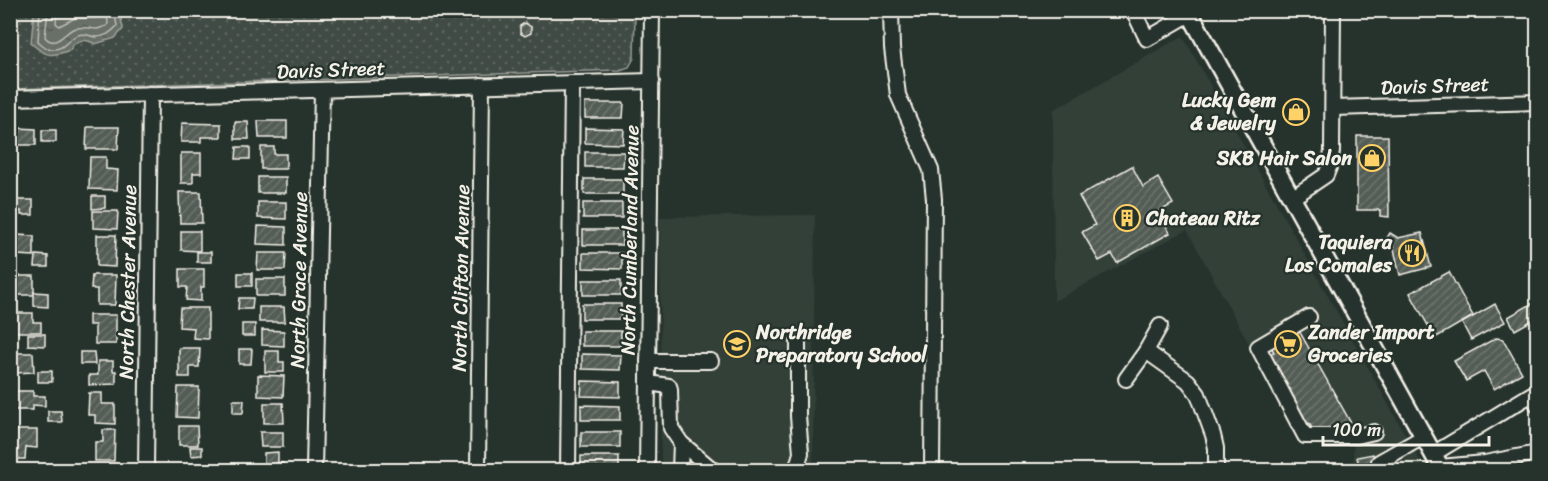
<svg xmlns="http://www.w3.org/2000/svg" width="1548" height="481" font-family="Sriracha,sans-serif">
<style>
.built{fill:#333f39}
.park{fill:url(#park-dots);stroke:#9a9e96;stroke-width:1.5}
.water{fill:url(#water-ripples);stroke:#9fa39b;stroke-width:1.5}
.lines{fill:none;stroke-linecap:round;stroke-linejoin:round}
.shore{stroke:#bcbdb5;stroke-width:1.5}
.building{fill:url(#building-hatch);stroke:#f4f1e8;stroke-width:1.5}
.minor-casing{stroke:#f4f1e8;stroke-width:18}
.major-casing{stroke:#f4f1e8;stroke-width:21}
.minor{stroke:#26332d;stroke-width:14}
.major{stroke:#26332d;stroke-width:16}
.labels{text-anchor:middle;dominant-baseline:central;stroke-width:4.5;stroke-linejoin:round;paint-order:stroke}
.street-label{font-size:20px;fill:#f4f1e8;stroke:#26332d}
.poi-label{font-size:20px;font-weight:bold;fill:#f4f1e8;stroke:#26332d;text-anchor:end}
</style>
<defs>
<pattern id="park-dots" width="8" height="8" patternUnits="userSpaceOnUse" patternTransform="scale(1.5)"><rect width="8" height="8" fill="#414b45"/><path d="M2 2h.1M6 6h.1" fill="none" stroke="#5d6560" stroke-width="1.8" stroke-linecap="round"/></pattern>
<pattern id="water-ripples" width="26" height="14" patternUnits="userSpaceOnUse" patternTransform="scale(1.5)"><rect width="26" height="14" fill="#676f68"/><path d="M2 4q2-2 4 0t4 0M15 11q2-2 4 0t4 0" fill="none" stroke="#565a55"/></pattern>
<pattern id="building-hatch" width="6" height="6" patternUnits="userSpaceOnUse" patternTransform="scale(1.5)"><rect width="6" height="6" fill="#525c55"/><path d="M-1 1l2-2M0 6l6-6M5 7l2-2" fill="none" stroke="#6c746d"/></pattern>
</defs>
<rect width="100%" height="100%" fill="#26332d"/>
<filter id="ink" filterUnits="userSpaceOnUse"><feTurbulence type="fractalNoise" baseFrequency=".0167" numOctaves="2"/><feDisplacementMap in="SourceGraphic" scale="12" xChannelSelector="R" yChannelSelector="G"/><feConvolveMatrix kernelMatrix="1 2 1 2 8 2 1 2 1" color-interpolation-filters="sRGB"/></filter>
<g filter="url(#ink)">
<!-- built -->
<g class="built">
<polygon points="1183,36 1425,470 1354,470 1353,439 1301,439 1187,230 1054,301 1053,110"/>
<polygon points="815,215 813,470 661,470 660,217"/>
</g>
<!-- park -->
<polygon class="park" points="10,11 635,11 634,58 629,67 620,70 11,89"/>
<!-- water -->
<path class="water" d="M118,10L120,14L123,29L115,38L95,44C85,38 75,39 70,50C51,57 46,57 31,43L34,11Z"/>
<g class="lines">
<!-- shore -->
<g class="shore">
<path d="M40,10L38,41C42,45 47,50 54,49C65,49 68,38 78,35C85,32 90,37 96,37C104,37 112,32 117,26L114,10"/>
<path d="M48,10L45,37C55,49 64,33 73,29C82,25 89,29 97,29C98,29 106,26 107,26L108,23L106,10"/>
<polyline points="57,10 56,23 59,26 75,18 95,18 97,16 97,10"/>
</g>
</g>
<!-- building -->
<g class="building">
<polygon points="525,23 531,27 531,33 525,36 520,33 520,26"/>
<polygon points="1301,102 1307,113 1291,121 1285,111"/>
<polygon points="585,103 624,103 623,118 585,118"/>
<polygon points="258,121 287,121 287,138 259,138"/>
<polygon points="235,122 248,122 249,139 235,139"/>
<polygon points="182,123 221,124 221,137 201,137 201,142 181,142"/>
<polygon points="87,127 119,127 118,149 86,149"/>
<polygon points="18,128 36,129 36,145 17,145"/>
<polygon points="585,128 624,129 623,144 585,143"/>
<rect x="42" y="130" width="14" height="12"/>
<polygon points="1357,136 1388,136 1389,217 1380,216 1380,210 1357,210"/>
<polygon points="237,147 250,147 250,159 236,159"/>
<polygon points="261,147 274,147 274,154 286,154 286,169 261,169"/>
<polygon points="585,152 624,152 623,167 585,167"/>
<polygon points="181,153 201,153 201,173 193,173 193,183 181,183"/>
<polygon points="90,157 106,157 106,169 118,170 117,190 89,189"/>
<polygon points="1132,166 1143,187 1158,178 1173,204 1158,212 1170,233 1117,263 1112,254 1099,261 1082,232 1095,225 1079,196"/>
<rect x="258" y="177" width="28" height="16"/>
<rect x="584" y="179" width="39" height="15"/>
<polygon points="179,192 201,192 202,223 180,223"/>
<polygon points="92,196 105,196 105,208 92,209"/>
<polygon points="14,200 33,200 33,215 21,215 21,211 15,211"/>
<polygon points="258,202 286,202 286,219 258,218"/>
<rect x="583" y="203" width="39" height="15"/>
<polygon points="93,211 118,211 117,229 93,228"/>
<polygon points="258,226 286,227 286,245 257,244"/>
<rect x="583" y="230" width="39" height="15"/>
<polygon points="181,231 200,231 200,251 181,250"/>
<polygon points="1390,233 1398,238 1422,233 1431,267 1400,275 1393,245 1385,241"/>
<polygon points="16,235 34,236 34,256 16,255"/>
<polygon points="97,235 116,235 115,267 97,266"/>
<rect x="197" y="252" width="14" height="10"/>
<polygon points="258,253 286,253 285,270 257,270"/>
<polygon points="583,253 622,253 622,269 583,268"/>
<polygon points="36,255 48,256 48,267 35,267"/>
<polygon points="180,269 204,269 204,287 201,287 201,301 186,300 187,287 180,287"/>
<polygon points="1449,272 1473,316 1435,338 1410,293"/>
<rect x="238" y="273" width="14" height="13"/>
<polygon points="92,275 116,275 115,305 97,305 97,289 91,289"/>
<polygon points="17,276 34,276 34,295 16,295"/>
<rect x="256" y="279" width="29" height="17"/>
<rect x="583" y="280" width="38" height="15"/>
<polygon points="34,292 48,293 48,307 34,306"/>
<polygon points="239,298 253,298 252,309 238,309"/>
<polygon points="1535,302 1538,306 1538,317 1515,330 1508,317"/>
<rect x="582" y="304" width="39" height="15"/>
<polygon points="1495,304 1505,322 1471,340 1462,323"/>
<polygon points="259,307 284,307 285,322 259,322"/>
<polygon points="180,308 208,308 208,339 193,338 194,328 179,327"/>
<polygon points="14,313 33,313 33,322 41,322 41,332 14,332"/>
<polygon points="89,315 116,315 116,344 95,344 95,325 89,325"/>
<rect x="242" y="324" width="13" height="12"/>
<polygon points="1297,327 1352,425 1350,428 1351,431 1314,432 1309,423 1306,425 1267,355 1274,352 1268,342"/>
<polygon points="262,330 284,331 284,346 262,345"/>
<rect x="582" y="331" width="39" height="15"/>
<polygon points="28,334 45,334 45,346 28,345"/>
<polygon points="1496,338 1503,339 1522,373 1494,389 1484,371 1466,381 1454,361"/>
<polygon points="179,348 200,348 199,367 190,367 190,377 179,377"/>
<polygon points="239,349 252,349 251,364 239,364"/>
<polygon points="265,351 279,351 279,362 284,362 284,372 265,372"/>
<polygon points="80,352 94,352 95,364 80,364"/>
<polygon points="13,353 33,353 34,372 14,373"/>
<polygon points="582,354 621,355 620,370 582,369"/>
<polygon points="98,361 113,361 113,371 116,371 116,384 89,385 89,375 98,375"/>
<rect x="38" y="371" width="14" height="11"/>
<polygon points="258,375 284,376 283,397 258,396"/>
<polygon points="582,381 620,382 620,397 581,396"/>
<polygon points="178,387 199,387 198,418 177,417"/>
<polygon points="13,391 33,391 33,396 45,396 45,406 33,405 33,410 13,410"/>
<polygon points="89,393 102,393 102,404 115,404 115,424 95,423 95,415 88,415"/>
<polygon points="233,400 244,400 243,413 233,413"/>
<polygon points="264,403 283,403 284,423 264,423"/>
<polygon points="581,405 620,406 620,420 581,420"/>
<polygon points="48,411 61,411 62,422 48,422"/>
<polygon points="179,426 197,426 198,445 179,445"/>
<polygon points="13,430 37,430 37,448 26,447 25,459 12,459"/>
<polygon points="103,430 115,430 114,461 95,461 95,442 103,442"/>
<polygon points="260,432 283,432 283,447 261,447"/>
<rect x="581" y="432" width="39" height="15"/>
<polygon points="190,447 202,447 202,455 191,456"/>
<polygon points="278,452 278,463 283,463 283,470 264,470 264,453"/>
<polygon points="1373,454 1377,470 1360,470 1357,457"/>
<rect x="581" y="456" width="38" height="14"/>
<rect x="178" y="465" width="20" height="5"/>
</g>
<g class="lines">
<defs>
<g id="minor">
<polyline points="891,10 892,48 898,95 931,170 934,199 932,470"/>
<polyline points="1133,10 1147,39 1190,14"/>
<polyline points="10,98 652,81"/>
<polyline points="1333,108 1538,102"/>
<polyline points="1292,198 1326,175 1330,165 1332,151 1333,10"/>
<polyline points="1309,317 1258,347 1305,436 1357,436 1374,432"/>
<polyline points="1146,351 1188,381 1198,394 1213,435 1216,448 1216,470"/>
<polyline points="648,361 711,361"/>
<polyline points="1126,379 1146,351 1160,326"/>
<polyline points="648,383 669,386 670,389 671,428 681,443 713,470"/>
<polyline points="1433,454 1532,394 1538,406"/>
<polyline points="146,470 150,94"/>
<polyline points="314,470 322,90"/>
<polyline points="478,470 482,85"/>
<polyline points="568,470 572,83"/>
<polyline points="647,470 652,10"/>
<polyline points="680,470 681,443"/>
<polyline points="796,470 801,453 798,416 798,343"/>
<polyline points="1381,470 1379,462 1423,437"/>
<polyline points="1437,470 1440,467 1485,463 1538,453"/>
</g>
<polyline id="major" points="1188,10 1442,470"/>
</defs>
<!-- minor casing -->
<use href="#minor" class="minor-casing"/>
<!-- major casing -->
<use href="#major" class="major-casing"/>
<!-- minor -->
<use href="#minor" class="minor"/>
<!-- major -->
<use href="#major" class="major"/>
</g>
</g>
<!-- icons -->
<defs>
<symbol id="shop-ring" viewBox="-11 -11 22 22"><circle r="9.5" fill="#26332d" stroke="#ffd166" stroke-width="1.5"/><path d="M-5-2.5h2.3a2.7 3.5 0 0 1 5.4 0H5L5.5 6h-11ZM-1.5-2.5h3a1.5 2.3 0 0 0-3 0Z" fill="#ffd166"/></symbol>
<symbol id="building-ring" viewBox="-11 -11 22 22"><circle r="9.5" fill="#26332d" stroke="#ffd166" stroke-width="1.5"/><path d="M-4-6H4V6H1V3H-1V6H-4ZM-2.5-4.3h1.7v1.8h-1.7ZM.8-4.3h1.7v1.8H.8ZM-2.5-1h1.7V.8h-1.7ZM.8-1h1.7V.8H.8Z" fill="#ffd166"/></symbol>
<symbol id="restaurant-ring" viewBox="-11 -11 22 22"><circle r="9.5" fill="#26332d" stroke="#ffd166" stroke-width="1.5"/><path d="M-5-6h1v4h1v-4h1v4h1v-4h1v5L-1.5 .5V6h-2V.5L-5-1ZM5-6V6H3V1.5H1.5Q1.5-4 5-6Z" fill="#ffd166"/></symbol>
<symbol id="school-ring" viewBox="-11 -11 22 22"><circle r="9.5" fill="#26332d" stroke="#ffd166" stroke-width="1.5"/><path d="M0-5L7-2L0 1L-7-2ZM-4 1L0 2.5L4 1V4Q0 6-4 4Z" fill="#ffd166"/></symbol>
<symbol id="supermarket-ring" viewBox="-11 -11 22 22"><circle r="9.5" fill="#26332d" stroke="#ffd166" stroke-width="1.5"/><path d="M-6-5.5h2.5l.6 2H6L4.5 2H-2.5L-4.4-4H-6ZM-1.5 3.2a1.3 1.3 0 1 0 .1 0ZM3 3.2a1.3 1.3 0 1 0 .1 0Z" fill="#ffd166"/></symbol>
</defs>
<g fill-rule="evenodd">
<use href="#shop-ring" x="1281" y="97" width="30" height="30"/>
<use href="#shop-ring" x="1357" y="143" width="30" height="30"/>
<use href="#building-ring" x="1112" y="203" width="30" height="30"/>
<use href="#restaurant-ring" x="1397" y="238" width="30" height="30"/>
<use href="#school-ring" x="722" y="329" width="30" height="30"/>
<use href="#supermarket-ring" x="1273" y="329" width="30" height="30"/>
</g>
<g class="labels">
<!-- street labels -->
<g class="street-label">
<text transform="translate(331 70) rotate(-2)">Davis Street</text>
<text transform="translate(1435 86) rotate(-2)">Davis Street</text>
<text transform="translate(630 240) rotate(-89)">North Cumberland Avenue</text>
<text transform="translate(461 278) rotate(-89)">North Clifton Avenue</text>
<text transform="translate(299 280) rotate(-89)">North Grace Avenue</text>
<text transform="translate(128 282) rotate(-89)">North Chester Avenue</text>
</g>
<!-- poi labels -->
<g class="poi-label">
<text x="1276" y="100">Lucky Gem<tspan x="1276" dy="23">&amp; Jewelry</tspan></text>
<text x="1352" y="158">SKB Hair Salon</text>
<text x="1146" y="218" text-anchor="start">Chateau Ritz</text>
<text x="1392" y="242">Taquiera<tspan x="1392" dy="23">Los Comales</tspan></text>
<text x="756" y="332" text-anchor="start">Northridge<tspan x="756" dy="23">Preparatory School</tspan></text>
<text x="1308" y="332" text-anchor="start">Zander Import<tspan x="1308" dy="23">Groceries</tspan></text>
</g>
</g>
<!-- margin -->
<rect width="1548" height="481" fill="none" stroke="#26332d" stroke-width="36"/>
<rect x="18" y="18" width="1512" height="445" fill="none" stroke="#f4f1e8" stroke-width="2" filter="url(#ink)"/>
<!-- scale -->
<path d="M1323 436v9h166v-9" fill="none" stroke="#f4f1e8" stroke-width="3"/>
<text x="1332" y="436" font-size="18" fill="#f4f1e8" stroke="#26332d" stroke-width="4.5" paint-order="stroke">100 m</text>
</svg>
